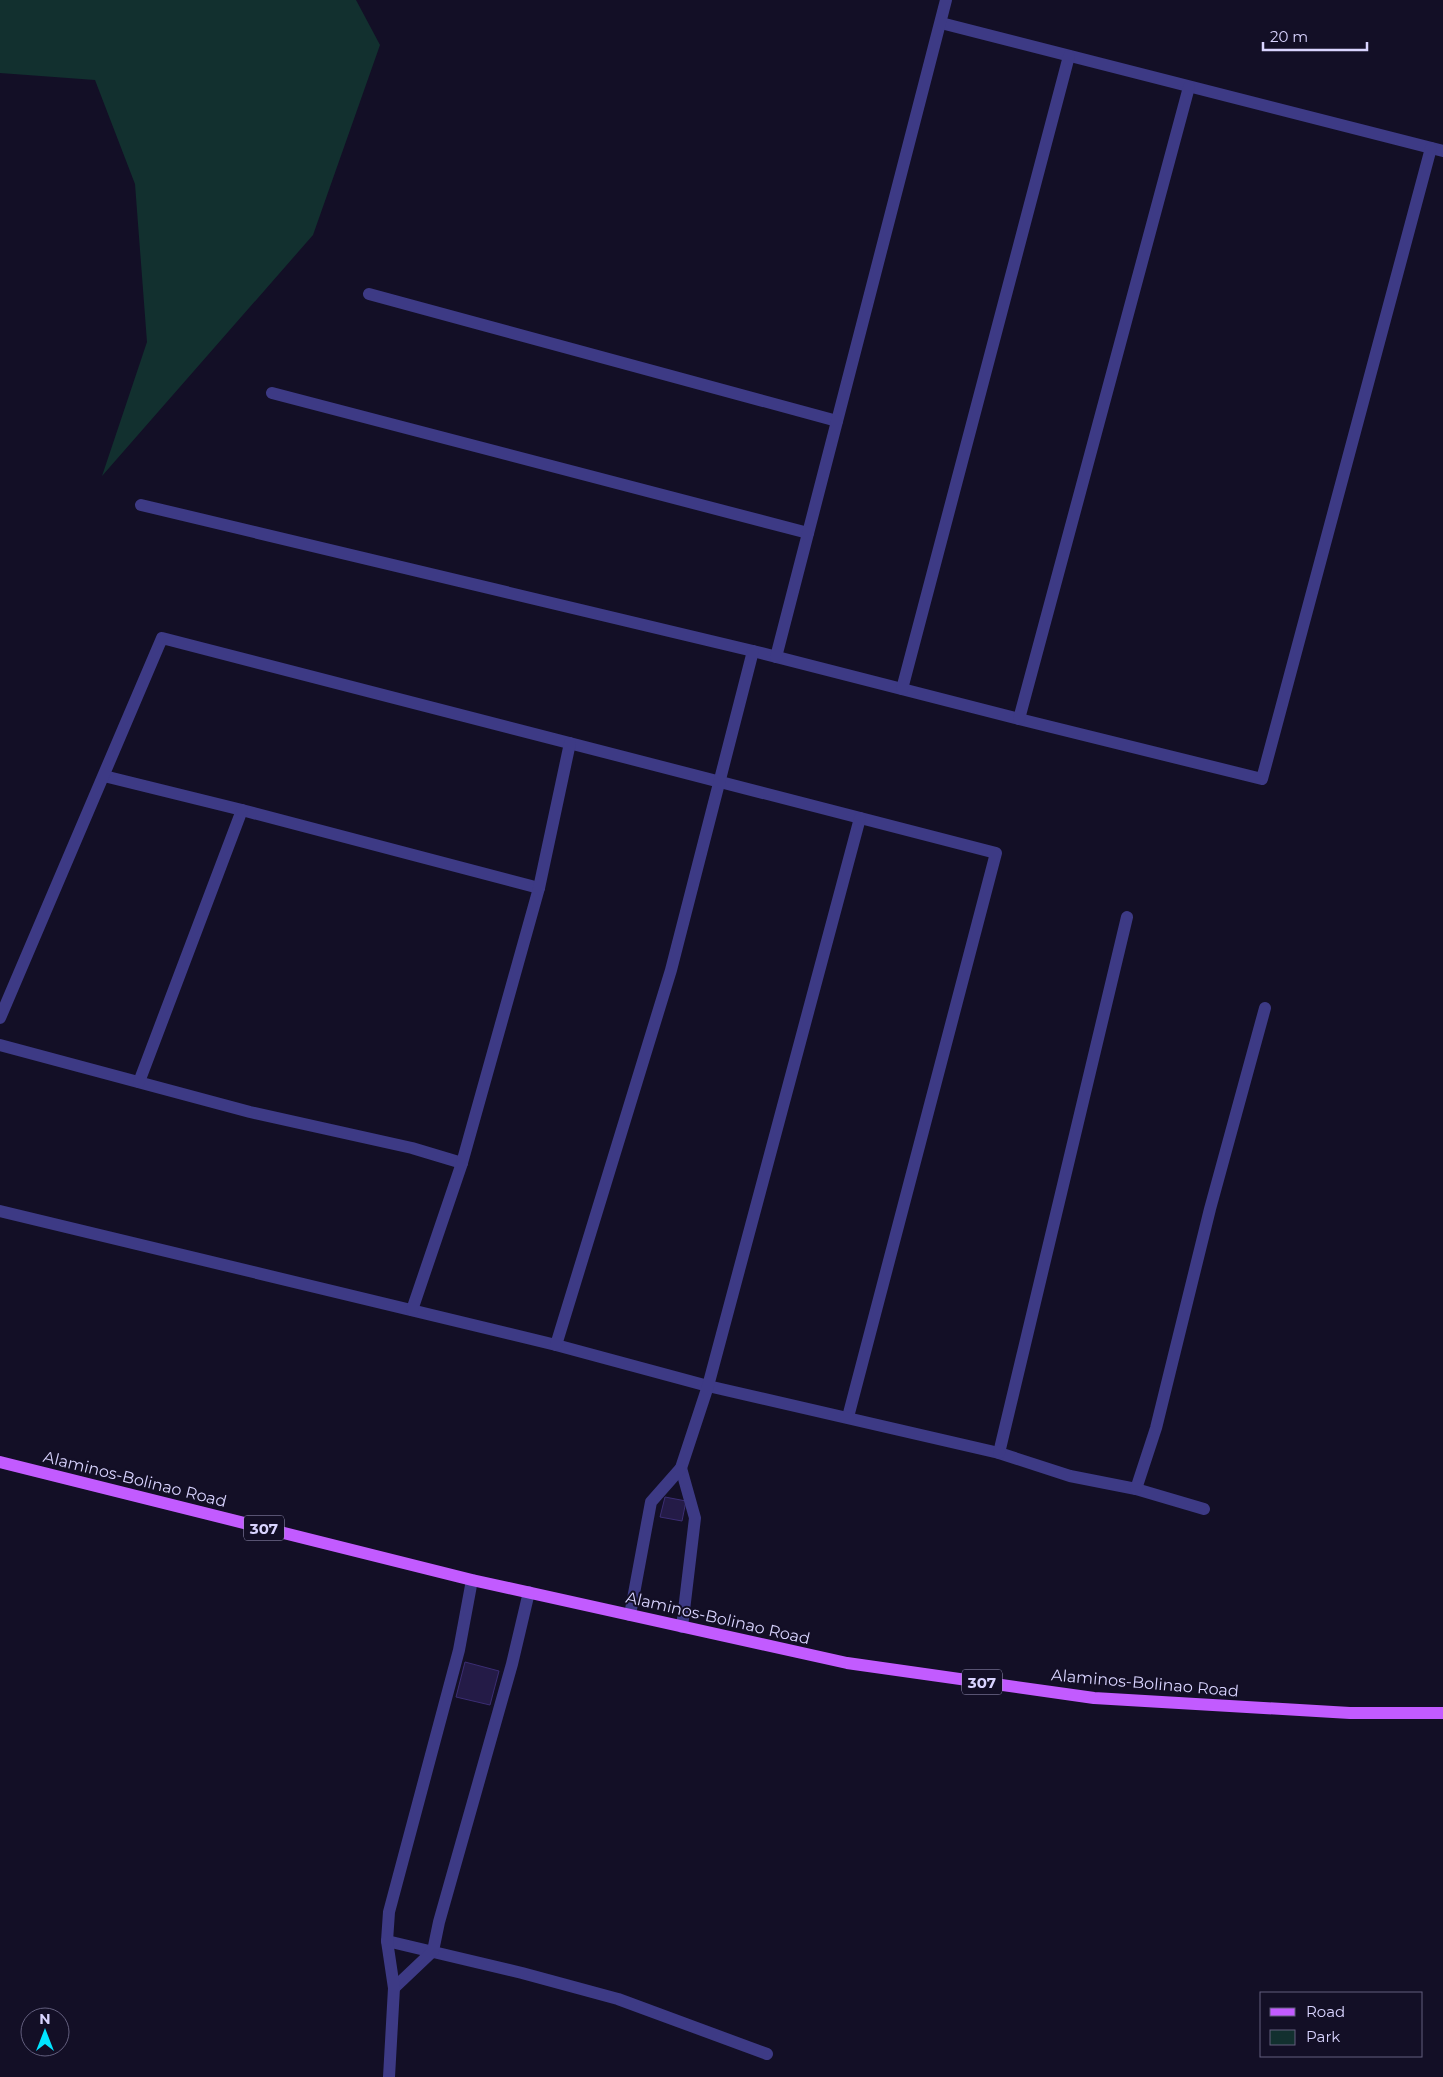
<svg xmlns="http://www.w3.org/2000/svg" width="1443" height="2077" font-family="Montserrat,sans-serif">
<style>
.green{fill:#12302f}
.building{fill:#241b47;stroke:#3b2d73}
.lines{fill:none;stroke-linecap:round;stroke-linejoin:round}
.street{stroke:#3d3a85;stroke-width:12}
.primary{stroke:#c25bff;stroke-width:12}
.labels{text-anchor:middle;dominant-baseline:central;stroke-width:4;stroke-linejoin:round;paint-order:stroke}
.shield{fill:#130f26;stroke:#9e99be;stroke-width:1}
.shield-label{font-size:15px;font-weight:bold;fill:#d9d4ff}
.street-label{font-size:16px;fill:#d9d4ff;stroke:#130f26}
</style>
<rect width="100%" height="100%" fill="#130f26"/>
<!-- green -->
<polygon class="green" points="0,0 356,0 380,45 313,235 102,476 147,342 135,184 95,80 0,73"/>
<!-- building -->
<g class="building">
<polygon points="665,1497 686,1501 682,1521 660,1517"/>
<polygon points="465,1662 499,1671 490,1705 456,1697"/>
</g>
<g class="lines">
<!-- street -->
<g class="street">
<polyline points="941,23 1443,151"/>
<polyline points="369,294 837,421"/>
<polyline points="272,393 808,533"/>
<polyline points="141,505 753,651 1019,719 1262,779 1431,148"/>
<polyline points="776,657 946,0"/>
<polyline points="902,689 1069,56"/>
<polyline points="1019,719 1189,87"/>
<polyline points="104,776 242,810 539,888"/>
<polyline points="0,1018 162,638 996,853 848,1417"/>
<polyline points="0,1045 250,1112 412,1148 462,1163"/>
<polyline points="139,1082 242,810"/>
<polyline points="0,1211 556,1345 708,1386 999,1453 1070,1476 1136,1489 1204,1509"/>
<polyline points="412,1310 462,1163 539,888 570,743"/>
<polyline points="556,1345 671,970 753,651"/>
<polyline points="999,1453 1127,917"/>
<polyline points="681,1468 695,1518 682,1627"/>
<polyline points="1136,1489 1156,1428 1210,1209 1265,1008"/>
<polyline points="630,1615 651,1502 681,1468 708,1386 860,818"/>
<polyline points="387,1941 522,1973 618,1999 767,2054"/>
<polyline points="394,1988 433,1951 439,1922 512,1664 529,1592"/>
<polyline points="389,2077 394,1988 387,1941 389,1912 459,1650 472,1580"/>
</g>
<!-- primary -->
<polyline class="primary" points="0,1462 472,1580 847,1663 1094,1698 1350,1713 1443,1713"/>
</g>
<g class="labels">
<!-- shield labels -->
<g class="shield">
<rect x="244" y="1515.5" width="40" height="25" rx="4"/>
<rect x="962" y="1669.5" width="40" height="25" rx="4"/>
</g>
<g class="shield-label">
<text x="264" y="1528">307</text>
<text x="982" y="1682">307</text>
</g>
<!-- street labels -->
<g class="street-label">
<text transform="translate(135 1479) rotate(14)">Alaminos-Bolinao Road</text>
<text transform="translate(718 1618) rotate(13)">Alaminos-Bolinao Road</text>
<text transform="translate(1145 1683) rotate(5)">Alaminos-Bolinao Road</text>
</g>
</g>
<!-- legend -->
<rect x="1260" y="1992" width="162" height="65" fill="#130f26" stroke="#625e7d"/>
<rect x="1270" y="2008" width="25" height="8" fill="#c25bff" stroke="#625e7d"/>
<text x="1306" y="2017" font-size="15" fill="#d9d4ff">Road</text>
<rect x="1270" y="2030" width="25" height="15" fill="#12302f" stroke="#625e7d"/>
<text x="1306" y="2042" font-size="15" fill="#d9d4ff">Park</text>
<!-- north arrow -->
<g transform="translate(45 2032)"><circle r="24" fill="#130f26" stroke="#625e7d"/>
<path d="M0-4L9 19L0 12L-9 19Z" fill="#00e5ff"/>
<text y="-8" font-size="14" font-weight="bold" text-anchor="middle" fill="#d9d4ff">N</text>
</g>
<!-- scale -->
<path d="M1263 42v8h104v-8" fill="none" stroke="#d9d4ff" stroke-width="2.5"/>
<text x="1270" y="42" font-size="15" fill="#d9d4ff" stroke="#130f26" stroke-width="4" paint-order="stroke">20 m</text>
</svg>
